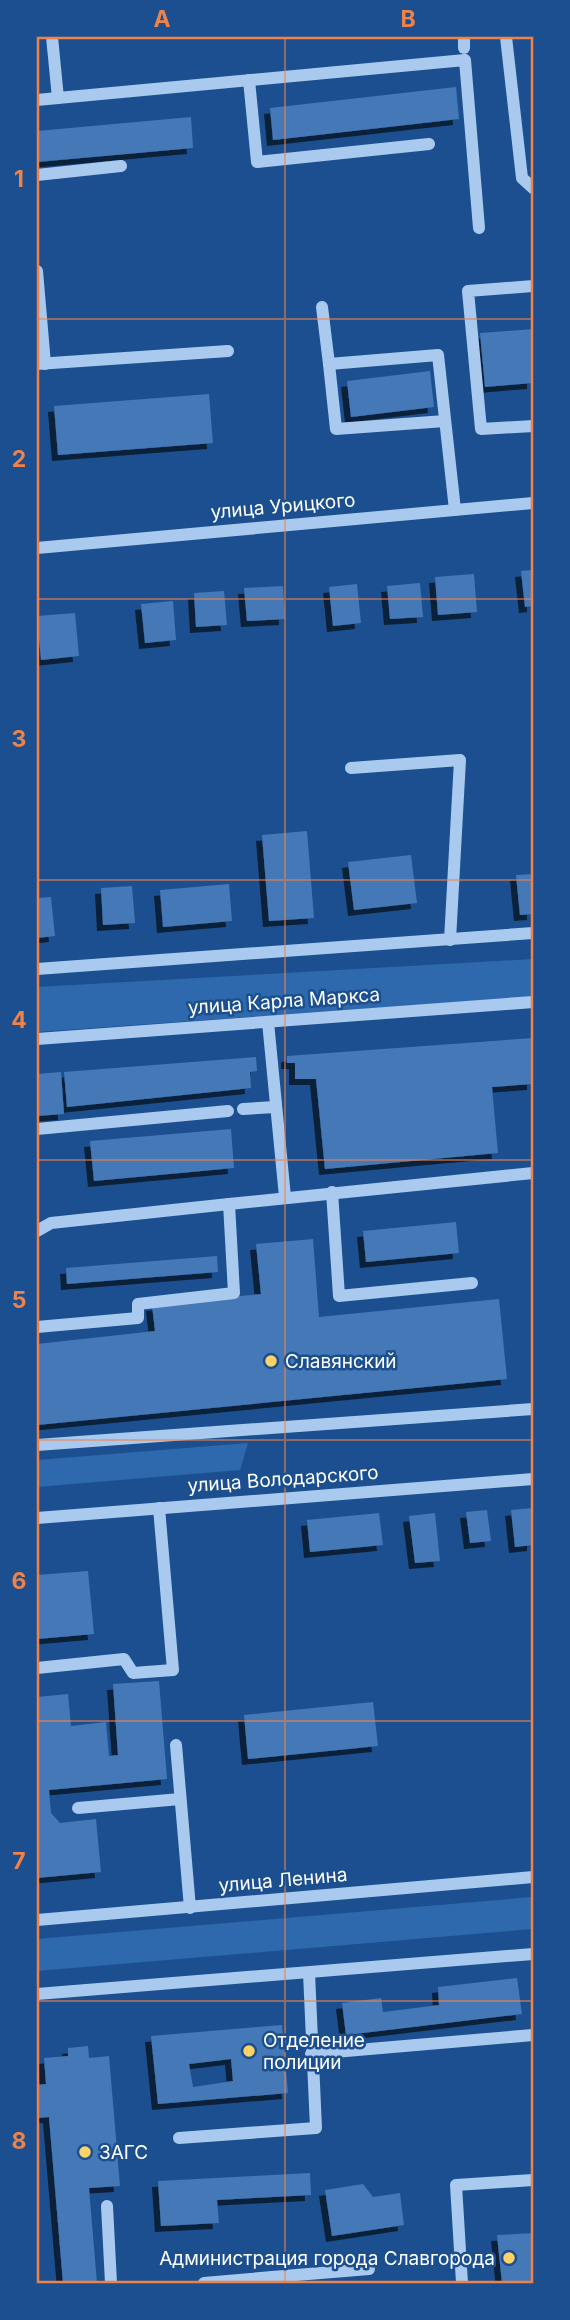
<svg xmlns="http://www.w3.org/2000/svg" width="570" height="2320" font-family="Inter,sans-serif">
<style>
.green{fill:#2e69ad}
.building{fill:#4478b7;fill-rule:evenodd;filter:url(#shadow)}
.lines{fill:none;stroke-linecap:round;stroke-linejoin:round}
.minor{stroke:#a9c9ee;stroke-width:12}
.grid{fill:none;stroke:#ee8249;stroke-width:2;stroke-opacity:0.55}
.poi-dot{fill:#ffd166;stroke:#1b4f8f;stroke-width:2.5}
.labels{text-anchor:middle;dominant-baseline:central;stroke-width:5;stroke-linejoin:round;paint-order:stroke}
.street-label{font-size:19px;fill:#fff;stroke:#1b4f8f}
.poi-label{font-size:19px;fill:#fff;stroke:#1b4f8f;text-anchor:start}
.neatline{fill:none;stroke:#ee8249;stroke-width:2.5}
.grid-label{font-size:23px;text-anchor:middle;font-weight:bold;fill:#ee8249}
</style>
<defs>
<filter id="shadow"><feDropShadow dx="-6" dy="6" stdDeviation="0" flood-color="#0009"/></filter>
</defs>
<rect width="100%" height="100%" fill="#1b4f8f"/>
<!-- green -->
<g class="green">
<polygon points="533,959 533,997 37,1032 37,987"/>
<polygon points="248,1443 240,1470 37,1487 37,1460"/>
<polygon points="533,1897 533,1929 37,1971 37,1939"/>
</g>
<!-- building -->
<g class="building">
<polygon points="456,87 459,119 273,140 270,108"/>
<polygon points="191,117 193,148 37,162 37,131"/>
<polygon points="533,329 533,383 485,387 480,333"/>
<polygon points="430,371 434,407 351,417 347,381"/>
<polygon points="209,394 213,443 58,455 54,406"/>
<polygon points="533,570 533,606 525,607 521,571"/>
<polygon points="474,574 477,612 438,615 435,577"/>
<polygon points="420,583 423,617 390,619 387,586"/>
<polygon points="357,584 361,623 333,626 329,587"/>
<polygon points="283,586 285,619 247,621 244,588"/>
<polygon points="224,591 227,625 196,627 194,593"/>
<polygon points="173,601 176,640 145,643 141,604"/>
<polygon points="75,613 79,656 41,660 37,616"/>
<polygon points="307,831 314,918 269,921 262,835"/>
<polygon points="411,855 417,903 354,910 348,862"/>
<polygon points="533,874 533,914 520,915 516,875"/>
<polygon points="229,884 232,921 163,927 160,890"/>
<polygon points="132,886 135,923 103,925 101,888"/>
<polygon points="51,897 55,936 37,938 37,898"/>
<polygon points="533,1038 533,1084 492,1087 498,1153 325,1169 316,1079 295,1079 295,1063 287,1063 287,1056"/>
<polygon points="256,1057 257,1071 250,1072 251,1088 67,1107 64,1072"/>
<polygon points="61,1072 64,1114 37,1116 37,1074"/>
<polygon points="231,1129 234,1168 94,1181 90,1141"/>
<polygon points="456,1222 459,1253 366,1262 363,1231"/>
<polygon points="313,1239 319,1317 499,1299 507,1379 37,1425 37,1344 155,1331 152,1305 261,1294 256,1244"/>
<polygon points="217,1256 218,1272 67,1284 66,1268"/>
<polygon points="533,1508 533,1545 515,1547 511,1510"/>
<polygon points="487,1510 491,1541 470,1543 466,1512"/>
<polygon points="379,1513 383,1545 310,1552 307,1520"/>
<polygon points="435,1513 440,1561 415,1563 409,1516"/>
<polygon points="88,1571 94,1634 37,1639 37,1575"/>
<polygon points="159,1681 167,1779 49,1790 51,1813 60,1823 96,1819 101,1872 37,1878 37,1697 68,1694 71,1726 106,1722 109,1756 118,1755 113,1684"/>
<polygon points="373,1702 378,1746 248,1759 244,1715"/>
<polygon points="517,1978 522,2014 346,2035 342,2003 381,1998 383,2012 439,2005 438,1987"/>
<path d="M282,2025L288,2093L158,2104L151,2036ZM231,2059L233,2081L193,2087L189,2064Z"/>
<polygon points="88,2046 89,2058 109,2056 120,2186 89,2188 97,2283 63,2283 49,2117 37,2118 37,2085 46,2084 44,2058 68,2056 68,2048"/>
<polygon points="310,2173 311,2195 217,2200 219,2223 161,2226 158,2181"/>
<polygon points="363,2184 373,2197 400,2193 404,2225 332,2236 325,2190"/>
<polygon points="533,2233 533,2283 502,2283 497,2235"/>
</g>
<g class="lines">
<!-- minor -->
<g class="minor">
<polyline points="52,37 58,98 465,60 479,228"/>
<polyline points="464,37 464,48"/>
<polyline points="506,37 522,178 533,188"/>
<polyline points="249,80 257,162 429,144"/>
<polyline points="37,100 58,98"/>
<polyline points="37,175 121,166"/>
<polyline points="37,271 45,364"/>
<polyline points="533,286 468,291 481,429 533,426"/>
<polyline points="322,307 329,364"/>
<polyline points="37,364 228,351"/>
<polyline points="445,421 336,429 329,364 438,355 455,510"/>
<polyline points="37,548 533,503"/>
<polyline points="351,768 460,760 450,940"/>
<polyline points="37,969 533,933"/>
<polyline points="268,1022 285,1197"/>
<polyline points="37,1039 533,1002"/>
<polyline points="243,1109 275,1107"/>
<polyline points="37,1129 228,1111"/>
<polyline points="332,1192 339,1296 472,1283"/>
<polyline points="229,1204 533,1173"/>
<polyline points="37,1231 51,1223 229,1204 234,1293 138,1304 138,1318 37,1327"/>
<polyline points="37,1445 533,1409"/>
<polyline points="37,1518 533,1479"/>
<polyline points="37,1668 124,1659 133,1673 173,1670 159,1508"/>
<polyline points="176,1745 190,1908"/>
<polyline points="78,1808 180,1799"/>
<polyline points="37,1920 533,1877"/>
<polyline points="37,1994 533,1954"/>
<polyline points="311,2054 533,2035"/>
<polyline points="179,2138 316,2128 309,1973"/>
<polyline points="107,2206 111,2283"/>
<polyline points="204,2283 272,2277"/>
<polyline points="273,2283 272,2277 369,2269"/>
<polyline points="462,2283 456,2185 533,2180"/>
</g>
</g>
<!-- grid -->
<path class="grid" d="M285,37V2283M37,319H533M37,599H533M37,880H533M37,1160H533M37,1440H533M37,1721H533M37,2001H533"/>
<!-- markers -->
<g class="poi-dot">
<circle cx="271" cy="1361" r="7"/>
<circle cx="249" cy="2051" r="7"/>
<circle cx="85" cy="2152" r="7"/>
<circle cx="509" cy="2258" r="7"/>
</g>
<g class="labels">
<!-- street labels -->
<g class="street-label">
<text transform="translate(283 506) rotate(-5)">улица Урицкого</text>
<text transform="translate(284 1001) rotate(-4)">улица Карла Маркса</text>
<text transform="translate(283 1479) rotate(-4)">улица Володарского</text>
<text transform="translate(283 1880) rotate(-5)">улица Ленина</text>
</g>
<!-- poi labels -->
<g class="poi-label">
<text x="285" y="1361">Славянский</text>
<text x="263" y="2040">Отделение<tspan x="263" dy="22">полиции</tspan></text>
<text x="99" y="2152">ЗАГС</text>
<text x="495" y="2258" text-anchor="end">Администрация города Славгорода</text>
</g>
</g>
<!-- border -->
<rect width="570" height="2320" fill="none" stroke="#1b4f8f" stroke-width="77"/>
<rect x="38" y="38" width="494" height="2244" class="neatline"/>
<g class="grid-label">
<text x="162" y="27">A</text>
<text x="408" y="27">B</text>
<text x="19" y="187">1</text>
<text x="19" y="467">2</text>
<text x="19" y="747">3</text>
<text x="19" y="1028">4</text>
<text x="19" y="1308">5</text>
<text x="19" y="1589">6</text>
<text x="19" y="1869">7</text>
<text x="19" y="2149">8</text>
</g>
</svg>
